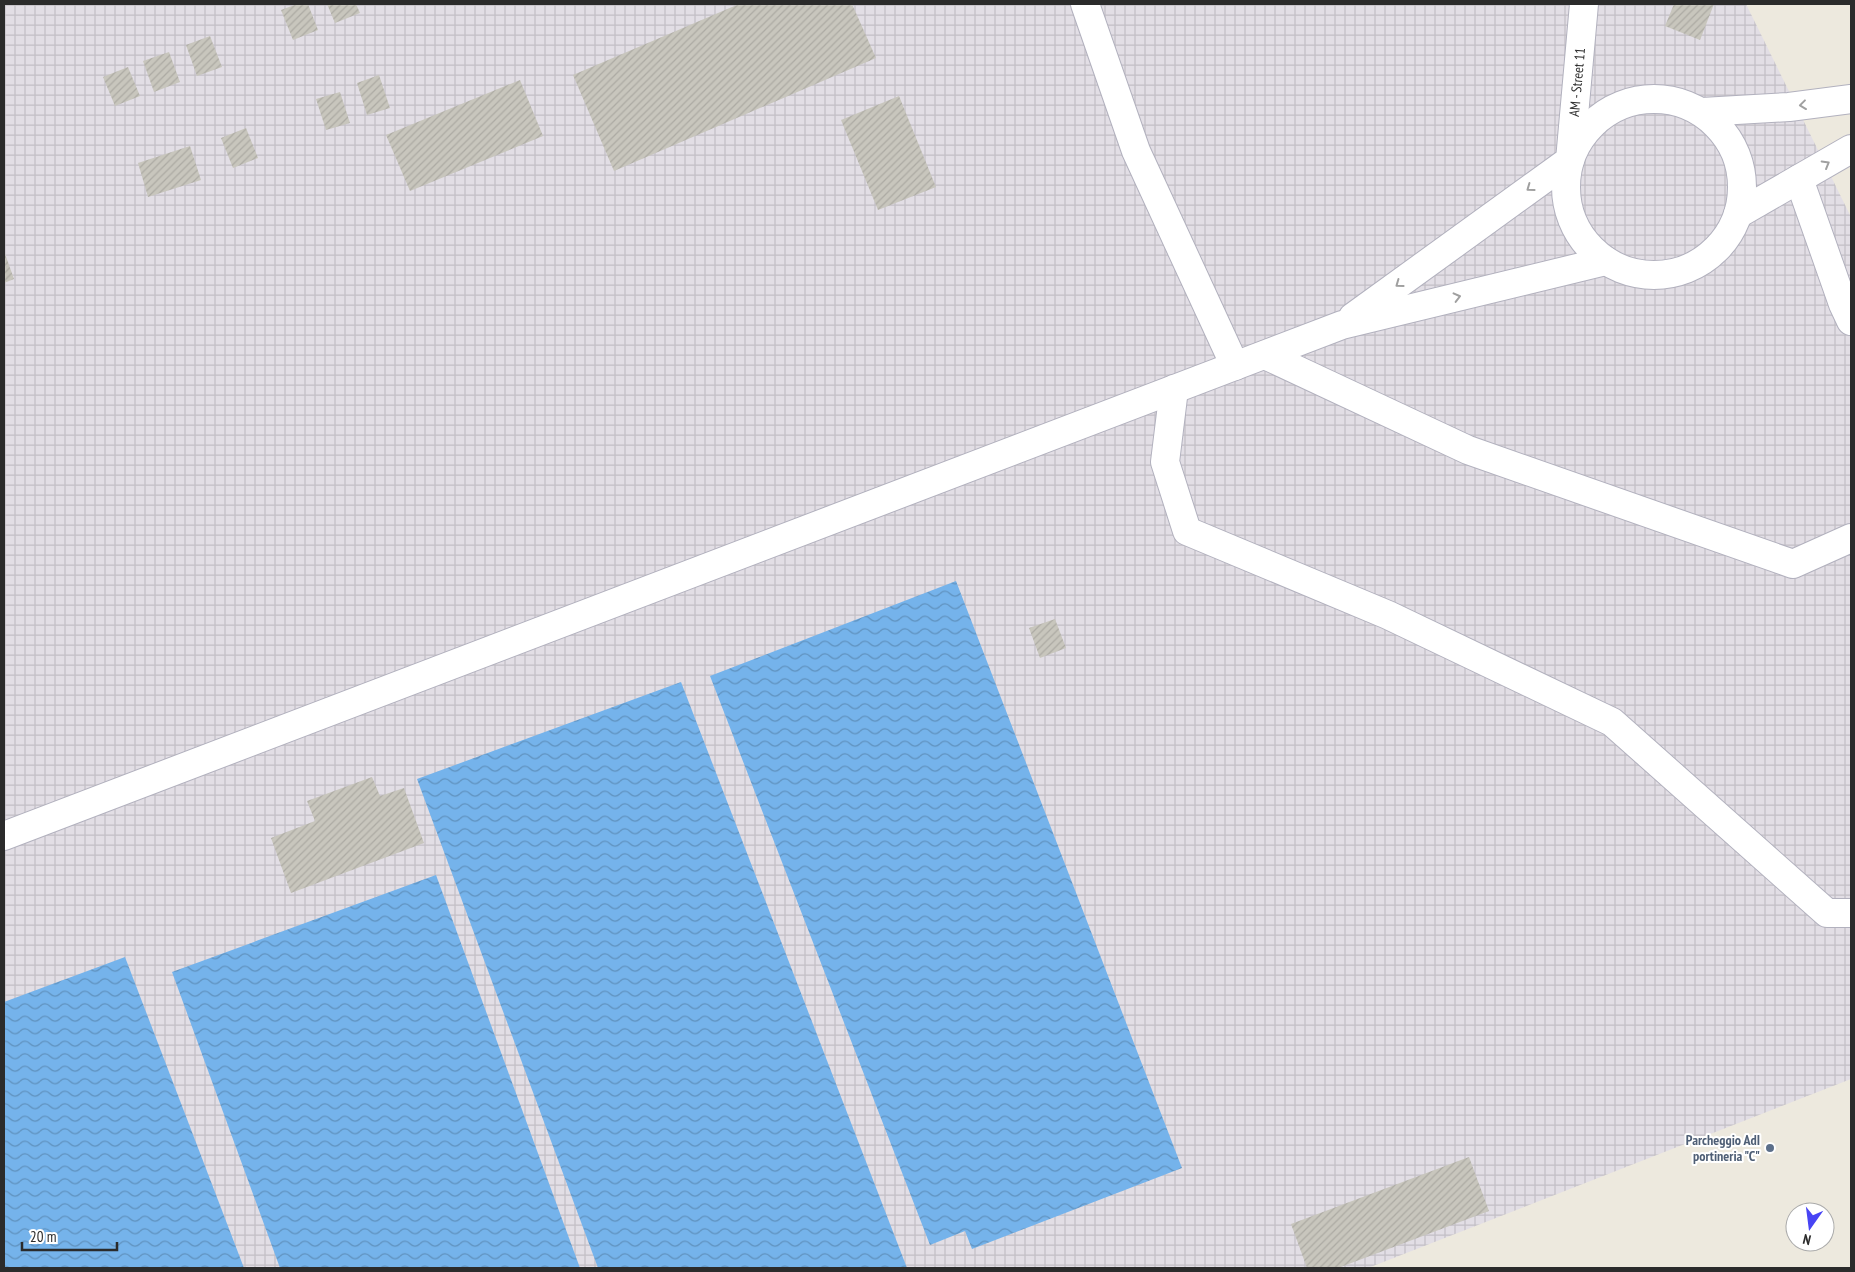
<svg xmlns="http://www.w3.org/2000/svg" width="1855" height="1272" font-family="'PT Sans Narrow',sans-serif">
<style>
.industrial{fill:url(#industrial-grid)}
.water{fill:url(#water-waves)}
.building{fill:url(#building-hatch)}
.lines{fill:none;stroke-linecap:round;stroke-linejoin:round}
.minor-casing{stroke:#b2b1be;stroke-width:30}
.minor{stroke:#fff;stroke-width:28}
.oneway{stroke:#a0a0a0}
.service-dot{fill:#5c6f8a;stroke:#fff;stroke-width:2}
.labels{text-anchor:middle;dominant-baseline:central;stroke-width:4;stroke-linejoin:round;paint-order:stroke}
.street-label{font-size:14px;fill:#2b2b2b;stroke:#fff}
.service-label{font-size:14px;font-weight:bold;fill:#4e5e75;stroke:#fff;text-anchor:end}
</style>
<defs>
<pattern id="industrial-grid" width="8" height="8" patternUnits="userSpaceOnUse" patternTransform="scale(1.25)"><rect width="8" height="8" fill="#e2dee5"/><path d="M0 4h8M4 0v8" fill="none" stroke="#c2bfc5"/></pattern>
<pattern id="water-waves" width="16" height="10" patternUnits="userSpaceOnUse" patternTransform="scale(1.25)"><rect width="16" height="10" fill="#75b3eb"/><path d="M0 5q4-4 8 0t8 0" fill="none" stroke="#6092bf"/></pattern>
<pattern id="building-hatch" width="6" height="6" patternUnits="userSpaceOnUse" patternTransform="scale(1.25)"><rect width="6" height="6" fill="#c8c6bd"/><path d="M-1 1l2-2M0 6l6-6M5 7l2-2" fill="none" stroke="#acaaa3"/></pattern>
</defs>
<rect width="100%" height="100%" fill="#ede9de"/>
<!-- industrial -->
<polygon class="industrial" points="4,4 1746,4 1851,217 1851,1079 1368,1268 4,1268"/>
<!-- water -->
<g class="water">
<polygon points="956,581 1182,1168 972,1249 965,1231 930,1245 710,676"/>
<polygon points="681,682 907,1268 598,1268 417,779"/>
<polygon points="436,875 580,1268 280,1268 172,972"/>
<polygon points="125,957 244,1268 4,1268 4,1002"/>
</g>
<!-- building -->
<g class="building">
<polygon points="297,4 308,4 318,30 293,40 281,10"/>
<polygon points="327,4 356,4 360,13 335,23"/>
<polygon points="739,4 852,4 876,58 614,171 573,75"/>
<polygon points="1674,4 1714,4 1700,40 1665,26"/>
<polygon points="210,36 222,67 197,76 186,45"/>
<polygon points="169,52 180,82 154,92 143,61"/>
<polygon points="128,67 140,96 115,106 103,77"/>
<polygon points="379,75 390,108 367,115 357,83"/>
<polygon points="520,80 543,136 410,191 386,135"/>
<polygon points="340,92 350,123 326,130 316,99"/>
<polygon points="899,96 936,187 878,210 841,120"/>
<polygon points="246,128 258,158 233,168 221,138"/>
<polygon points="190,146 201,180 148,197 138,163"/>
<polygon points="4,251 14,279 4,283"/>
<polygon points="1055,619 1066,648 1040,658 1029,628"/>
<polygon points="372,777 380,796 404,788 424,843 291,893 271,838 315,821 307,801"/>
<polygon points="1469,1157 1489,1211 1338,1268 1307,1268 1291,1224"/>
</g>
<g class="lines">
<defs>
<g id="minor">
<polyline points="1085,4 1136,151 1235,366"/>
<circle cx="1654" cy="187" r="88"/>
<polyline points="1702,112 1789,107 1851,99"/>
<polyline points="1799,179 1843,304 1851,321"/>
<polyline points="1738,214 1851,149"/>
<path id="s1" d="M1353,317L1570,160L1584,4"/>
<polyline points="1265,355 1468,450 1793,564 1851,538"/>
<polyline points="1174,389 1165,462 1187,531 1388,615 1612,722 1827,913 1851,913"/>
<polyline points="4,836 1342,325 1606,261"/>
</g>
</defs>
<!-- minor casing -->
<use href="#minor" class="minor-casing"/>
<!-- minor -->
<use href="#minor" class="minor"/>
</g>
<!-- one-way arrows -->
<defs><path id="oneway-chevron" d="M-2-3.5L2.5 0L-2 3.5" fill="none" stroke-width="1.6" stroke-linecap="round" stroke-linejoin="round" transform="scale(1.25)"/></defs>
<g class="oneway">
<use href="#oneway-chevron" transform="translate(1803 105) rotate(173)"/>
<use href="#oneway-chevron" transform="translate(1826 164) rotate(-30)"/>
<use href="#oneway-chevron" transform="translate(1530 188) rotate(144)"/>
<use href="#oneway-chevron" transform="translate(1399 284) rotate(144)"/>
<use href="#oneway-chevron" transform="translate(1457 297) rotate(-14)"/>
</g>
<!-- markers -->
<circle class="service-dot" cx="1770" cy="1148" r="5"/>
<g class="labels">
<!-- street labels -->
<g class="street-label">
<text stroke="none"><textPath href="#s1" startOffset="346">AM - Street 11</textPath></text>
</g>
<!-- service labels -->
<g class="service-label">
<text x="1760" y="1140">Parcheggio AdI<tspan x="1760" dy="16">portineria "C"</tspan></text>
</g>
</g>
<!-- border -->
<rect width="1855" height="1272" fill="none" stroke="#2b2b2b" stroke-width="10"/>
<!-- north arrow -->
<g transform="translate(1810 1227) rotate(194)"><circle r="24" fill="#ffffff" stroke="#aaaaaa"/>
<path d="M0-4L9 19L0 12L-9 19Z" fill="#4844f4"/>
<text y="-8" font-size="14" font-weight="bold" text-anchor="middle" fill="#2b2b2b">N</text>
</g>
<!-- scale -->
<path d="M22 1242v8h95v-8" fill="none" stroke="#2b2b2b" stroke-width="2.5"/>
<text x="30" y="1242" font-size="15" fill="#2b2b2b" stroke="#ffffff" stroke-width="4" paint-order="stroke">20 m</text>
</svg>
